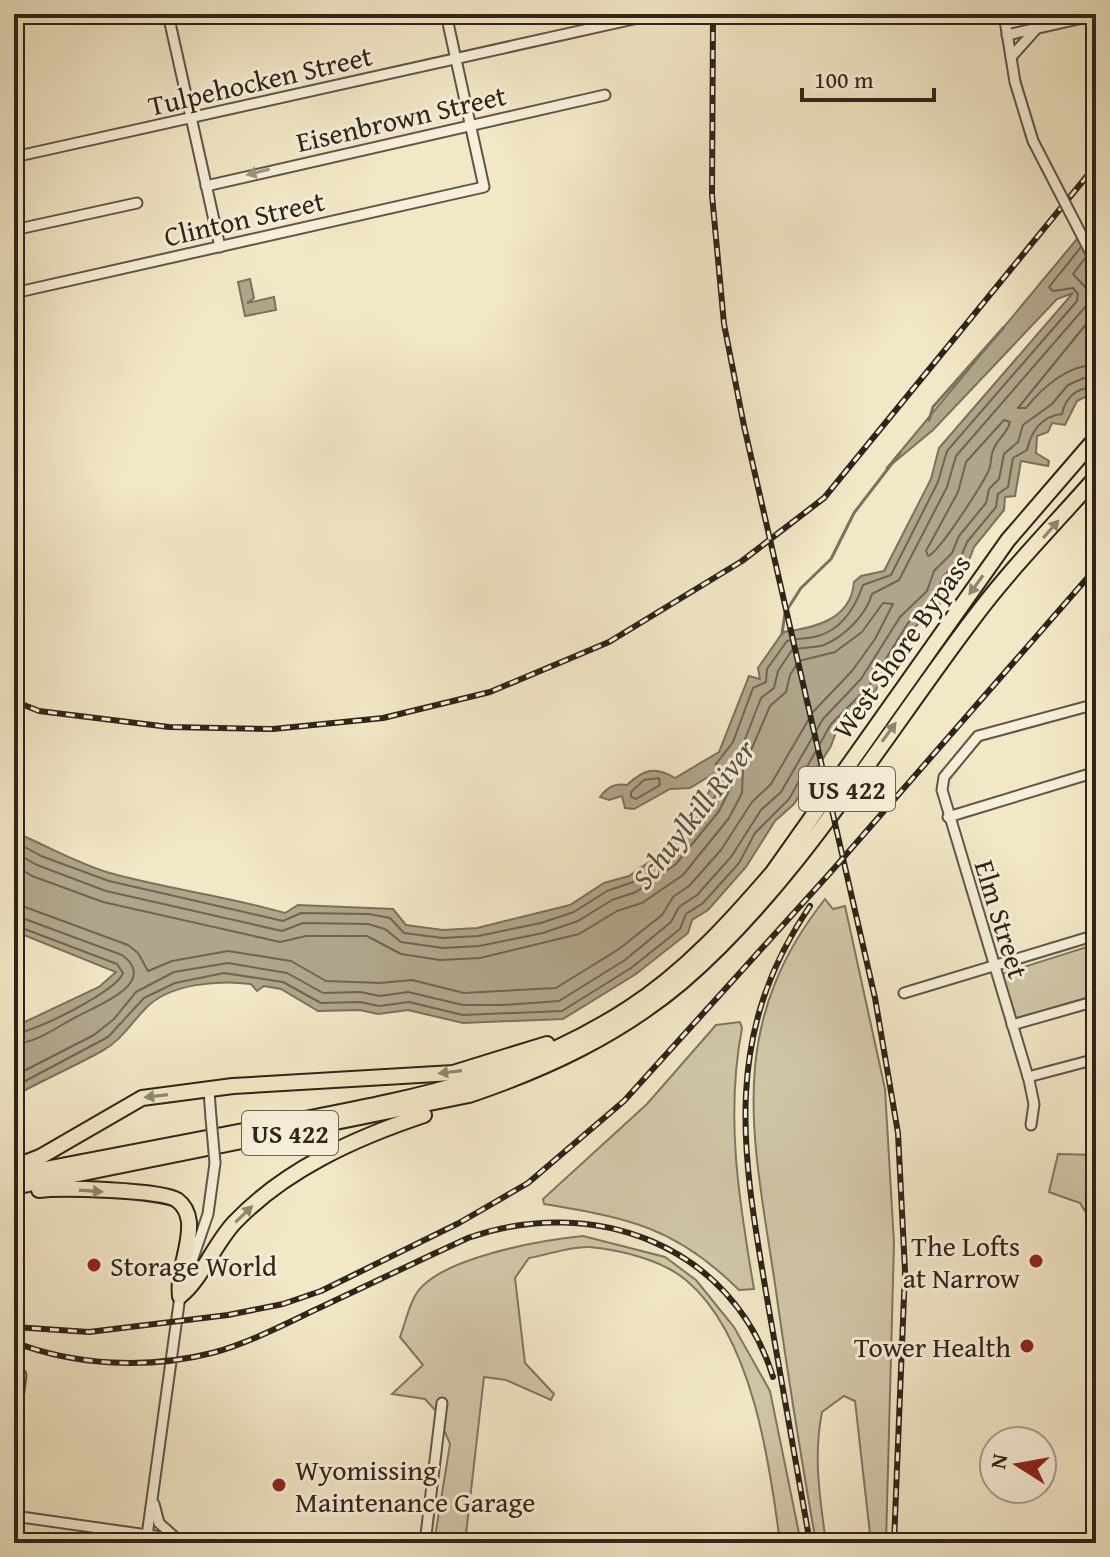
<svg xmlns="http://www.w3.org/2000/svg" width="1110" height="1557" font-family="'Gentium Book Plus',serif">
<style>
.green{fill:#d1c6a9;stroke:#807561;stroke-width:2}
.water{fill:#b0a58b;stroke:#7c715d;stroke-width:2}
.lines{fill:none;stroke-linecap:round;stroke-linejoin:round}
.shore{stroke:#706452;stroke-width:2}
.stream{stroke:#7c715d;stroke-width:3}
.minor-casing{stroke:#605544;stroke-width:13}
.highway-casing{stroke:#2f2419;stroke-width:18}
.minor{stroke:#f7efda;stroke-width:9}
.highway{stroke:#f2e7c6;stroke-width:14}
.rail-casing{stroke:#2f2419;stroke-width:6}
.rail{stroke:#f7efda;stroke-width:3;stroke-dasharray:9;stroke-linecap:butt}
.minor-bridge-casing{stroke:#605544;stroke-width:13;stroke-linecap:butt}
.minor-bridge{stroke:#f7efda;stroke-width:9}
.oneway{fill:#9d9483}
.oneway2{fill:#908670}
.poi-dot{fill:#8f2418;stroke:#f7efda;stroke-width:3}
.labels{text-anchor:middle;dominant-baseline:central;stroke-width:6;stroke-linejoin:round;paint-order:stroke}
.shield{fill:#f7efda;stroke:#6b6153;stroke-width:2}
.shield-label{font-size:26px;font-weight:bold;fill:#2f2419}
.street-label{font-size:28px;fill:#2f2419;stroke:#f7efda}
.poi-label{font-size:28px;fill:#2f2419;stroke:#f7efda;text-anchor:end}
.water-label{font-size:30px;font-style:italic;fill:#5c5141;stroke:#f7efda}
</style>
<rect width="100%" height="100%" fill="#f2e7c6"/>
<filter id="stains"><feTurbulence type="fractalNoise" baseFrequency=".0025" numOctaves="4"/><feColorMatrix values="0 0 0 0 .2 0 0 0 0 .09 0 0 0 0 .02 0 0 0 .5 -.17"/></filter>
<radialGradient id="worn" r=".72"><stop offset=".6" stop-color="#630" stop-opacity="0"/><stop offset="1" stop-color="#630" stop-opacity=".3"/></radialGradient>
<!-- green -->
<g class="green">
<path d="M825,899L833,909L845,906L885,1089L894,1243L886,1543H871L855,1401L844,1396L822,1412C813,1457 820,1498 826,1543H816C801,1457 787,1370 775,1284C753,1137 724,1027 825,899Z"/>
<polygon points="1096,944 1096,995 1016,1019 1002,974"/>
<path d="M740,1022L742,1028C725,1116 739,1201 754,1289L739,1290C676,1227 628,1218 544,1204L543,1199L647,1104L716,1025Z"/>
<polygon points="1058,1154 1096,1155 1096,1183 1085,1211 1080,1203 1049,1192"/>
<path d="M583,1236L665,1257L696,1280L734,1327L770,1391L801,1543H780C770,1463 752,1336 687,1281C663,1260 621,1250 589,1247C571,1246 547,1255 529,1258L515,1278L525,1363L554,1394L551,1400L506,1380L484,1377L465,1543H434L450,1444L436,1411L425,1399L392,1394L423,1365L400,1337C405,1324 408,1308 415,1296C435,1258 543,1240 583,1236Z"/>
</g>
<!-- water -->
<g class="water">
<path d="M1096,216V397L1089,395L1077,401L1065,425L1052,423L1048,432L1037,436L1036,453L1049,461L1048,466L1021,461L1015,496L1005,497L1004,510L974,547L968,563L949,581L943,601L914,628L875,691L853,710L848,722L837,729L831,746L794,804L775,821L746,867L708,910L692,920L688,933L636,974L563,1019L463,1023L408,1010L378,1014L360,1010L318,1011L281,989L264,986L257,991L251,984C220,980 170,983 146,1008C131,1023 122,1040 102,1051C73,1067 43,1080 14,1096V1027L99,987L116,972L14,931V832C46,845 76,863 110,873C167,889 227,896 285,913L298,905L393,909L406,925L443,930L477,928L570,905L604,883L629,876L662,853L703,802L714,783L713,774L690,788L670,789L634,809L625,808L622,796L609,800L600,797C608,787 614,783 627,785C644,769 655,766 675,778L719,752L749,676L760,679L758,668L783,632C814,628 851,620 854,582L861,576L884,571L931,479L939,448L1073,293L1057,299L933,430L886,469Z"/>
<polygon points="250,279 254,298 247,303 274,297 276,310 245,316 238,282"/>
</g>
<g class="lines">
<!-- shore -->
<g class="shore">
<path d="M1096,312L1018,408H1026C1041,389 1069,363 1096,366"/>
<path d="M1004,420L1010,422C1007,434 999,437 994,448C990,455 992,465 988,472C981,486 939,553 928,556L926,551L958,492L966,462Z"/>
<polygon points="659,778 660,785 636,799 631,797 631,792 644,780"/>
<path d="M14,841L41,856L109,881L283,921L301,913L369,914L390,918L404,933L443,938L478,936L541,923L574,912L607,891L633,882L667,859L709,807L722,784L716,764L733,742L753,688L766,682L767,669L787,641C797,638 808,639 818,636C843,629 856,605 863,585L891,575L938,482L947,451L1077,301L1078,294L1073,288L1053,291L1049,287L1081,247"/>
<path d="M14,852L37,865L106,891L282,931L303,923L368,924L385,929L401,942L443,948L479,946L543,933L578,921L612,900L636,892L676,864L719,811L731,787L730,766L742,747L761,698L774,688L778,671L792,650C802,647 814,648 824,645C845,636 866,615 872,594L899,580L947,487L956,456L1086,306L1087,289L1073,274L1086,257"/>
<polyline points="14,865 32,876 103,902 280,942 306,936 367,936 401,954 440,960 480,958 579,934 617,911 642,903 683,875 729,818 742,793 743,769 770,706 786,692 790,675 799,661 835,652 862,632 883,603 893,604 875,639 852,671 813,712 771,784 752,802 721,850 689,886 673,897 662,915 619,949 556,988 464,993 412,980 380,983 326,981 291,961 228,951 172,961 148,971 138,953 128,945 14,903"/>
<path d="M14,915L122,955C160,983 96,1006 78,1016C58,1026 37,1043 14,1044"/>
<path d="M14,925L117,964L123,973C117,991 35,1032 14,1034"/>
<polyline points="14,1076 94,1035 114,1019 136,992 174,972 228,963 287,973 323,993 360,992 380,996 408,992 463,1005 503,1005 559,1001 625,960 671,922 679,907 697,895 731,857 761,810 781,792 823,719 861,679 900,617 927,591 934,571 952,553 959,536 986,503 989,489 999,479 1004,454 1018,442 1023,425 1052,404 1068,385 1084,378 1096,378"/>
<path d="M14,1087L108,1037L144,998L175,983L224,973L283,982L321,1003L360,1002L379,1006L409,1002L463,1015L562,1011L631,968L680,929L686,914L703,903L739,863L755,833L789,799L831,724L869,686L908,623L936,596L943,577L960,559L967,542L996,507L998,494L1008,487L1013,458L1027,450C1031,431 1042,416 1062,414C1065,398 1078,385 1096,389"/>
</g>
<!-- stream -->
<g class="stream">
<polyline points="929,420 933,407 1004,327"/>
<polyline points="782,634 785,613 801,588 831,559 854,513 900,453"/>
</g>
<defs>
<g id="minor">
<polyline points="168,14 220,247"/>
<polyline points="1004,14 1015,82"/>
<polyline points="14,21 46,14"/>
<polyline points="1006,24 1048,14"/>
<polyline points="1007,35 1096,15"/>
<polyline points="1011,57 1038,27"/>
<polyline points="14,157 656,14"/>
<polyline points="206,186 605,95"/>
<polyline points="14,230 137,203"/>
<polyline points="14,293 484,187 446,14"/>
<polyline points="948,817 1096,772"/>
<polyline points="904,993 1096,935"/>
<polyline points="1012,1025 1096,1001"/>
<polyline points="1028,1077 1096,1059"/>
<polyline points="209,1091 211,1118"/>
<polyline points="1031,1125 1034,1104 1029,1080 942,790 944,777 978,736 1096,704"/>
<polyline points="14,1430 21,1375"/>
<polyline points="154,1504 159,1523 178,1540"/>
<polyline points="14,1516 204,1543"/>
<polyline points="146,1543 180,1296 208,1214 215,1163"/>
<polyline points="425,1543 442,1403"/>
</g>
<g id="highway">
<polyline points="14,1167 40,1157 142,1098 233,1086 453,1073 547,1044"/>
<path d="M14,1175C101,1159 188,1142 275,1125C406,1099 515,1082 629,1008C685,972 730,922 773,872L1008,540L1096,438"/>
<path d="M14,1187L469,1095C546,1069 619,1035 682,982C794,886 883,738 973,619C1010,569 1055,524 1096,477"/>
<path d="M39,1190C60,1187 162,1190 177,1200C184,1205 188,1214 189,1222C191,1247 177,1270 180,1296"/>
<path d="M180,1296C201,1280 213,1246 234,1223C284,1170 355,1138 424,1115"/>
</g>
</defs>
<!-- minor casing -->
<use href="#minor" class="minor-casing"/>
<!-- highway casing -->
<use href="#highway" class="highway-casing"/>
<!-- minor -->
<use href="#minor" class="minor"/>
<!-- highway -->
<use href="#highway" class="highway"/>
<defs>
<g id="rail">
<polyline points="713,14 712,195 724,324 744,426 875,998 898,1133 905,1271 894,1543"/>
<polyline points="14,701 39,711 169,727 273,729 383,718 490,692 609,642 742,561 824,498 1096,165"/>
<path d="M810,906C718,1041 744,1161 769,1310C783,1387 796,1465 810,1543"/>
<polyline points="14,1327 89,1332 228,1315 283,1304 321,1291 459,1223 528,1183 624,1101 830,873 1096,568"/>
<path d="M14,1342C75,1366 149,1369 212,1353C249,1343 285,1324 319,1308C368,1285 418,1261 468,1238C592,1194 732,1244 773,1377"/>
</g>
</defs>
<!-- rail casing -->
<use href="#rail" class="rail-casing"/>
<!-- rail -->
<use href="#rail" class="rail"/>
<defs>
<g id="minor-bridge">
<polyline points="1015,82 1033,141 1096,263"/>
<polyline points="211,1118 215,1163"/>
</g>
</defs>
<!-- minor-bridge casing -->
<use href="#minor-bridge" class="minor-bridge-casing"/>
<!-- minor-bridge -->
<use href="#minor-bridge" class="minor-bridge"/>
</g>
<!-- one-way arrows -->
<defs><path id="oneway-solid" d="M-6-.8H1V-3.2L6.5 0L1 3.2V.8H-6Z" transform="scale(2)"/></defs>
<use class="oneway" href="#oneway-solid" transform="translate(258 172) rotate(166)"/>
<g class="oneway2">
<use href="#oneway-solid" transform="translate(1051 529) rotate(-49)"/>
<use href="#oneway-solid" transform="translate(976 585) rotate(126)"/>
<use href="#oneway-solid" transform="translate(889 732) rotate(-54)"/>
<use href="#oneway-solid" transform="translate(450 1072) rotate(173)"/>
<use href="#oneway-solid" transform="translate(156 1096) rotate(173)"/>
<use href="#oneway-solid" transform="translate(91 1191) rotate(4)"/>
<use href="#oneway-solid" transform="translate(244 1214) rotate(-44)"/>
</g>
<!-- markers -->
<g class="poi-dot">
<circle cx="1036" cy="1261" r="8"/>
<circle cx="94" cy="1265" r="8"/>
<circle cx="1027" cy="1346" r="8"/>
<circle cx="279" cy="1485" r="8"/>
</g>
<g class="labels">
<!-- shield labels -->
<g class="shield">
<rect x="799" y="767" width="96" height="44" rx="6"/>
<rect x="242" y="1111" width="96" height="44" rx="6"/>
</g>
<g class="shield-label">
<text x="847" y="789">US 422</text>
<text x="290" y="1133">US 422</text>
</g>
<!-- street labels -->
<g class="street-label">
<text transform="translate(260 80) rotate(-13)">Tulpehocken Street</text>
<text transform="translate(401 118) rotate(-13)">Eisenbrown Street</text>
<text transform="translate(244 218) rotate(-13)">Clinton Street</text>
<text transform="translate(901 646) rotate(-55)">West Shore Bypass</text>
<text transform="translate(1002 919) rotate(73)">Elm Street</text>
</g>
<!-- poi labels -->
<g class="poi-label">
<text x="1020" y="1245">The Lofts<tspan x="1020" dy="32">at Narrow</tspan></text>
<text x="110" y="1265" text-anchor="start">Storage World</text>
<text x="1011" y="1346">Tower Health</text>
<text x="295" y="1469" text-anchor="start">Wyomissing<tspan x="295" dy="32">Maintenance Garage</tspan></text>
</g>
<!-- water labels -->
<g class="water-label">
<text transform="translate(693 814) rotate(-52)">Schuylkill River</text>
</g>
</g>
<!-- margin -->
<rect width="1110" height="1557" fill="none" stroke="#f2e7c6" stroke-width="48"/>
<rect x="16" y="16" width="1078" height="1525" fill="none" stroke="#2f2419" stroke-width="4"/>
<rect x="24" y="24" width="1062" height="1509" fill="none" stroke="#2f2419" stroke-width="2"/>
<!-- north arrow -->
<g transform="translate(1018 1465) rotate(281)"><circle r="38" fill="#f7efda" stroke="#a79e8d" stroke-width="2"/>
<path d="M0-6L14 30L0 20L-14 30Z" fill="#8f2418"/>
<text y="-12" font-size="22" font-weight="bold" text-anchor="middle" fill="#2f2419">N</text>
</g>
<!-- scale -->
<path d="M802 88v12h132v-12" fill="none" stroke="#2f2419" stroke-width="4"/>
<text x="814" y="88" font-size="24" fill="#2f2419" stroke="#f7efda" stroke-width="6" paint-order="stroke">100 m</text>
<rect width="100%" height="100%" filter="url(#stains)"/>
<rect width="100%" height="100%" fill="url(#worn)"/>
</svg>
